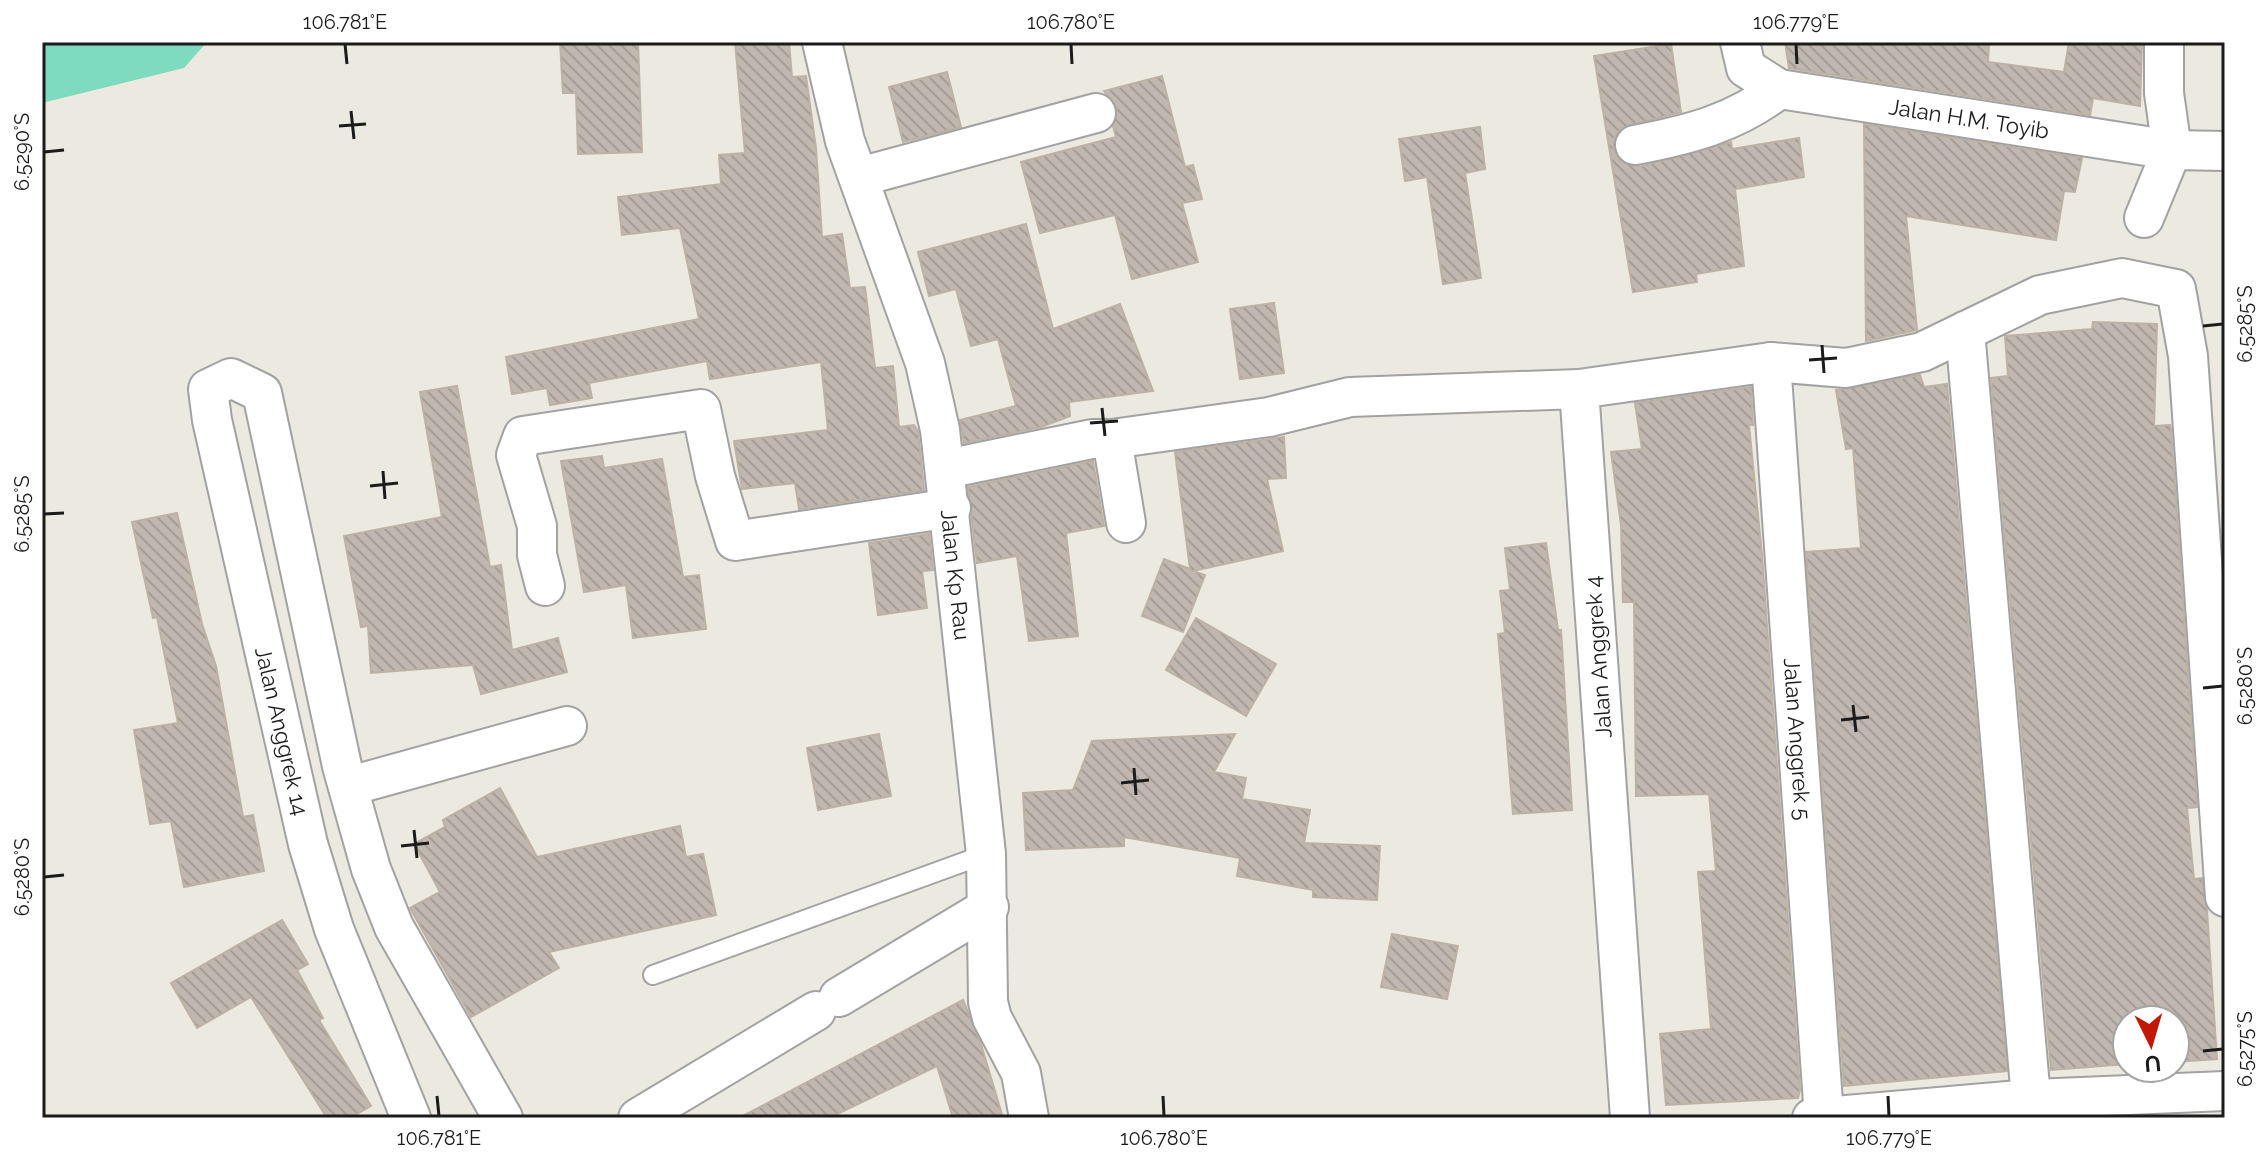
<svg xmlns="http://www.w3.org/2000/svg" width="2267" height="1160" font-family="Raleway,sans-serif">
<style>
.pitch{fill:#7edbc0}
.building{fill:url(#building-back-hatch);stroke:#bdb1a3;stroke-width:2}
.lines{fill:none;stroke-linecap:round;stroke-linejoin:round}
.lane-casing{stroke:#a2a2a2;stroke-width:22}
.street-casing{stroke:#a2a2a2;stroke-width:42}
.lane{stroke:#fff;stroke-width:18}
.street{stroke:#fff;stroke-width:38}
.ticks{fill:none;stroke:#1b1b1b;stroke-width:3}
.labels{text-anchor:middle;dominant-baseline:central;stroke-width:6;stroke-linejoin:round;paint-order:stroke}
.street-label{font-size:22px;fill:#1b1b1b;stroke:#fff}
.neatline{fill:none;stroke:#1b1b1b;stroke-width:3}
.ticks-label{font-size:20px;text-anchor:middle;fill:#1b1b1b}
</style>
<defs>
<pattern id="building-back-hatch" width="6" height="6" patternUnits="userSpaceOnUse" patternTransform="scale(2)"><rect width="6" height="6" fill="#c0b8b0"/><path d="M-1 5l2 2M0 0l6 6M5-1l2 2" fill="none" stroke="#a49e97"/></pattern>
</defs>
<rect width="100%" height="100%" fill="#ece9e0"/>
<!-- pitch -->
<polygon class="pitch" points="42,42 207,42 184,68 42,103"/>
<!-- building -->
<g class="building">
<polygon points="560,42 638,42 642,152 578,154 576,93 563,93"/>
<polygon points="735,42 789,42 792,77 806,76 816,148 822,237 842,234 850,288 865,287 875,368 893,366 899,427 914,425 918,431 924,490 799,509 795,483 742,489 734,441 828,430 821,362 710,379 707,361 589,383 592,398 550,405 547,388 512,394 506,357 699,319 680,228 622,235 618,197 721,184 719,155 745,153"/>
<polygon points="1785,42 1989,42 1988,62 2064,72 2069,42 2142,42 2140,106 2093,98 2090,115 1789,68"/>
<polygon points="1671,44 1681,112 1621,128 1615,137 1613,148 1619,160 1639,167 1731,142 1732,149 1799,138 1804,177 1735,189 1744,266 1696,274 1697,282 1633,292 1594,56"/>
<polygon points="947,72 961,127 903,142 889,87"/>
<polygon points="1162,76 1185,167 1193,165 1202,199 1182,203 1198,262 1132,279 1115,215 1040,233 1021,162 1116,137 1113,126 1117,108 1104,91"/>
<polygon points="1864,124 2082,158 2075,192 2064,191 2056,240 1906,216 1917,330 1866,341"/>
<polygon points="1480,127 1485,169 1465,173 1481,278 1443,284 1427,177 1405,181 1399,139"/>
<polygon points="1026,224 1053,329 1120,304 1153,391 1069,402 1070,416 1041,427 964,443 960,420 1016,406 998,339 971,346 956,289 929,296 918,252"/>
<polygon points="1274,303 1284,373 1240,379 1230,309"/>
<polygon points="2093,322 2157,324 2154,426 2170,425 2171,429 2197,807 2187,808 2194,879 2202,878 2207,910 2217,1059 2175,1062 2175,1020 2127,1020 2127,1064 2051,1070 1991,378 2008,376 2005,336 2092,329"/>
<polygon points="1920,375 1924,387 1947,384 2007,1071 1844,1086 1806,552 1861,548 1853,448 1846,449 1836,390"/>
<polygon points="457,386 490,567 501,565 512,650 558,638 567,672 481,694 473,665 371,673 368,626 361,627 344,536 442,517 420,392"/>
<polygon points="1751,387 1753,425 1749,425 1762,555 1800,1090 1798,1098 1666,1105 1660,1034 1711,1029 1698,872 1716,871 1709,794 1636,796 1634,602 1623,602 1621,525 1611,452 1642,449 1635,403"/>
<polygon points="1284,437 1286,478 1267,479 1283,551 1193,571 1205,575 1183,632 1142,616 1164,559 1190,569 1175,452"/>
<polygon points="602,456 604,468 662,459 683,577 699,575 706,629 633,638 626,585 584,592 561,461"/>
<polygon points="1093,461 1104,526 1066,533 1078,636 1029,641 1017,556 977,563 968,487"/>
<polygon points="177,513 202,624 216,666 243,817 253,815 264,871 184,887 171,821 150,824 134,730 178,723 157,617 153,618 132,522"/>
<polygon points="929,534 933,570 922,571 927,608 878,615 869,543"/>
<polygon points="1546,543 1558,630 1561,630 1572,810 1513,814 1498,634 1505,633 1500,591 1510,590 1505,548"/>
<polygon points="1196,618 1276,664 1246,716 1166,670"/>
<polygon points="879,734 891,796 818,810 807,748"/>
<polygon points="1235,734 1214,772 1246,778 1242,799 1310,810 1304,843 1380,846 1377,900 1313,897 1313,890 1237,876 1240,858 1124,837 1124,846 1026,850 1023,793 1073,790 1092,741"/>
<polygon points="500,788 537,857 680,826 686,857 703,854 716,915 549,952 559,968 471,1017 410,908 440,892 414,844 445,827 443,820"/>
<polygon points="282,920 308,964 297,970 323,1018 319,1020 371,1106 350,1118 327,1118 251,997 197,1028 171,983"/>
<polygon points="1392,934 1458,946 1447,999 1381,987"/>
<polygon points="963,1000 981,1044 1003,1118 953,1118 937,1066 829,1118 739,1118"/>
</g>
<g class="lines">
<defs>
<polyline id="lane" points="653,975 986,854"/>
<g id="street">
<path id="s1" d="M822,42L845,141L925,363L940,430L986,854L988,1002L992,1018L1021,1073L1029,1118"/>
<path id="s2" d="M1740,42L1746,68L1779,89L2172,150L2225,151"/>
<path d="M1635,145C1688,135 1736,123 1779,89"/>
<polyline points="859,177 1096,113"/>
<polyline points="2144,218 2172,150 2164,93 2164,42"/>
<polyline points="1965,331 2031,1099"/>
<path id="s3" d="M1771,362L1824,1117"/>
<polyline points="1112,439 1269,417 1350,397 1579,389"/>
<polyline points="946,469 1092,439 1112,439 1126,523"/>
<polyline points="545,586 537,555 537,526 516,455 523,436 701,409 715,476 735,541 951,508"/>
<polyline points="350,786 567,726"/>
<polyline points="839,997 989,907"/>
<polyline points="411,1118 334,929 308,844 212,420 208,389 231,378 262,393 342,766 371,869 394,927 503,1118"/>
<polyline points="638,1118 816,1011"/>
<polyline points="1630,1118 1579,389 1771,362 1846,368 1922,352 2040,295 2122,278 2176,289 2188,356 2225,897"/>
<polyline points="1812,1118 2031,1099 2225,1091"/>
</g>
</defs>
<!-- lane casing -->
<use href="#lane" class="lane-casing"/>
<!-- street casing -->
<use href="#street" class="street-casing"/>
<!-- lane -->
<use href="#lane" class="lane"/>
<!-- street -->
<use href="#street" class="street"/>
</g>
<!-- ticks -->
<path class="ticks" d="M345,44L347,64M1071,44L1072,64M1796,44L1797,64M351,111L354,139M339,126L366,124M44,152L64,150M2203,326L2223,324M1822,345L1824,373M1809,360L1837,358M1102,408L1105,436M1090,423L1118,421M383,471L385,499M370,486L398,483M44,514L64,513M2203,688L2223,686M1853,705L1856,732M1841,720L1869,717M1134,768L1136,795M1121,783L1149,780M414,830L417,858M401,846L429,843M44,877L64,875M2203,1051L2223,1049M437,1096L439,1116M1163,1096L1164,1116M1888,1096L1889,1116"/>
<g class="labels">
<!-- street labels -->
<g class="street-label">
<text stroke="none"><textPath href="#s2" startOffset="258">Jalan H.M. Toyib</textPath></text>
<text stroke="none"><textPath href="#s1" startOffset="552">Jalan Kp Rau</textPath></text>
<text transform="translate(1598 657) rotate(-94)">Jalan Anggrek 4</text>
<text transform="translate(282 731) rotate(77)">Jalan Anggrek 14</text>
<text stroke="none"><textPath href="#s3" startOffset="378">Jalan Anggrek 5</textPath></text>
</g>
</g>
<!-- border -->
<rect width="2267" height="1160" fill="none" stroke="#ffffff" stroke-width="88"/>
<!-- north arrow -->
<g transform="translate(2151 1044) rotate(175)"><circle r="38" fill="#ffffff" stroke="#a4a4a4" stroke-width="2"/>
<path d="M0-6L14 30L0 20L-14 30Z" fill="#c11704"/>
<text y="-12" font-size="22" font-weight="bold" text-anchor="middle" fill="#1b1b1b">U</text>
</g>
<rect x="44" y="44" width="2179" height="1072" class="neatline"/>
<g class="ticks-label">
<text x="345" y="29">106.781°E</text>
<text x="1071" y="29">106.780°E</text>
<text x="1796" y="29">106.779°E</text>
<text transform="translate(22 152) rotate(-90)" y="7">6.5290°S</text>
<text transform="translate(2245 324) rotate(-90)" y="7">6.5285°S</text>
<text transform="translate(22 514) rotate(-90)" y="7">6.5285°S</text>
<text transform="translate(2245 686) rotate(-90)" y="7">6.5280°S</text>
<text transform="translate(22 877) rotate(-90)" y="7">6.5280°S</text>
<text transform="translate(2245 1049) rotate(-90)" y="7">6.5275°S</text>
<text x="439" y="1145">106.781°E</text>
<text x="1164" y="1145">106.780°E</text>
<text x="1889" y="1145">106.779°E</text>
</g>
</svg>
